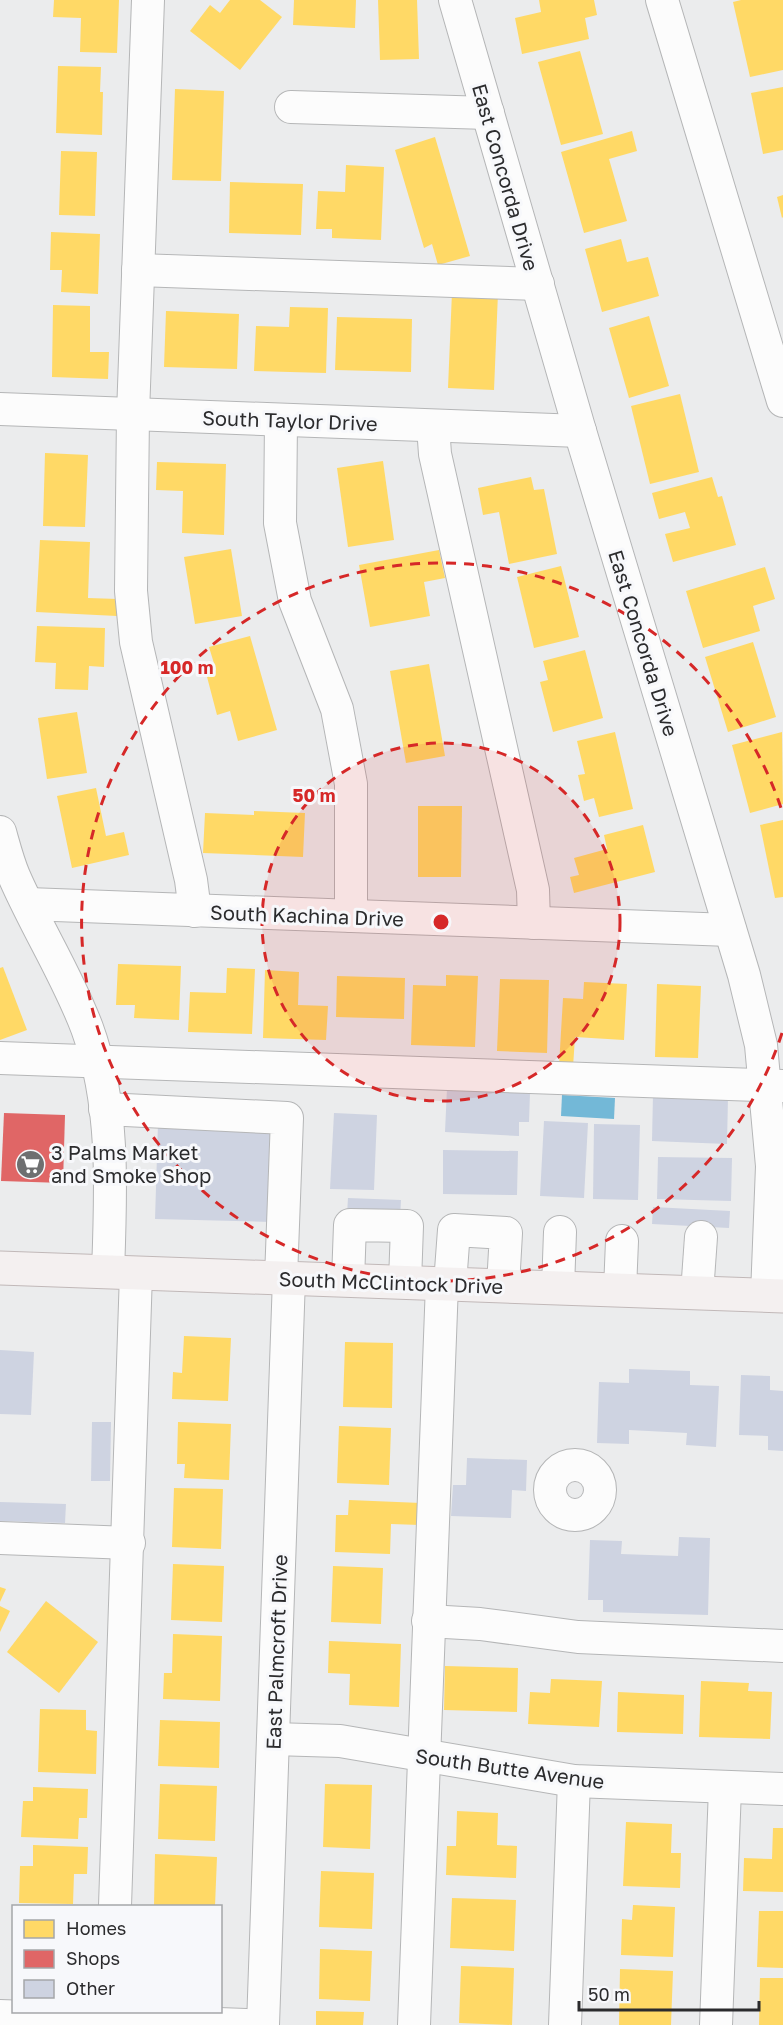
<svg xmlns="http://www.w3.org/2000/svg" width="783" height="2025" font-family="'Golos Text',sans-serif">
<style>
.water{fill:#73b8d7}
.homes{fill:#ffd966}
.shops{fill:#e06666}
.building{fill:#ced3e1}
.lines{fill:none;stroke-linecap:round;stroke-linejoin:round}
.minor-casing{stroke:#b5b6b7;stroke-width:34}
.major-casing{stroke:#c1b8b8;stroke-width:35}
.minor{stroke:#fcfcfc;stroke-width:32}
.major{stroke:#f4f0f0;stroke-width:33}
.ring{fill:none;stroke:#d62828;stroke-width:3;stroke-dasharray:10 8}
.labels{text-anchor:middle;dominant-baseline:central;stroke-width:6;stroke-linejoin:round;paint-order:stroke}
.street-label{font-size:20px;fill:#2b2b2d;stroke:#f7f8fb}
.poi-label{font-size:20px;fill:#2b2b2d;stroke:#f7f8fb;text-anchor:start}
.centre{fill:#d62828;stroke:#f7f8fb;stroke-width:3}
.ring-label{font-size:18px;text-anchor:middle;font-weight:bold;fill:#d62828;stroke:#f7f8fb;stroke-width:6;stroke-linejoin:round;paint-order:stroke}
</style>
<rect width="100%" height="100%" fill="#ebeced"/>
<!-- water -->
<polygon class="water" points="562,1095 615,1098 614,1119 561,1116"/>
<!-- homes -->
<g class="homes">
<polygon points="54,0 119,0 117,53 80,52 81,18 53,17"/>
<polygon points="230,0 260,0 282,17 240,70 190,31 210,5 220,13"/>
<polygon points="294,0 356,0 355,28 293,25"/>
<polygon points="378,0 417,0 419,59 380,60"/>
<polygon points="539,0 594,0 597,15 585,18 589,39 522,54 515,18 541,12"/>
<polygon points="741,0 783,0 783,70 750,77 733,2"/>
<polygon points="580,51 603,134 561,145 538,62"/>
<polygon points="58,66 101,67 100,92 103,92 102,135 56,133"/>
<polygon points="783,87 783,150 763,154 751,93"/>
<polygon points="175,89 224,91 221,181 172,180"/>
<polygon points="632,131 637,151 609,159 627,221 584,233 561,152"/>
<polygon points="435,137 470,256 438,265 432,244 424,248 395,150"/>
<polygon points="61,151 97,152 95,216 59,215"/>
<polygon points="346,165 384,167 381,240 332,238 332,229 316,229 318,191 345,192"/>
<polygon points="230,182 303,184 301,235 229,233"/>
<polygon points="783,195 783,217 782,218 777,197"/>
<polygon points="51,232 100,234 98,294 61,292 62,270 50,270"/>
<polygon points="621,239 627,262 648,257 659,296 602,312 585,249"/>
<polygon points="452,292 498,293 494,390 448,388"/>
<polygon points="53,305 90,306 90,352 109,352 108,379 52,377"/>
<polygon points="290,307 328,308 326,373 254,371 256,326 289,327"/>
<polygon points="166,311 239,314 237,369 164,367"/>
<polygon points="649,316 669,386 629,398 609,328"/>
<polygon points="337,317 412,319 411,372 335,370"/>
<polygon points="680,394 699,472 650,484 631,406"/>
<polygon points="45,453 88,455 85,527 43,526"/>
<polygon points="383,461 394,540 348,547 337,468"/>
<polygon points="157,462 226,464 224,535 182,533 183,491 156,490"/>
<polygon points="531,477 534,490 544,489 557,554 509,564 499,512 483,515 478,488"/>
<polygon points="712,477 718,497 722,496 736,545 673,562 665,534 690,528 685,512 659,519 652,493"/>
<polygon points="40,540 90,542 88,598 118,599 117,616 36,612"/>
<polygon points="231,549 242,616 195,624 184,557"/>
<polygon points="439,550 445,578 424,582 430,616 370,627 359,565"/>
<polygon points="561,566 579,637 534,648 517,577"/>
<polygon points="765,567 775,599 753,606 760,631 703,648 686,591"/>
<polygon points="37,626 105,628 104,667 89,666 88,690 55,689 56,663 35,662"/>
<polygon points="250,636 277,730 238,741 230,711 217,715 206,673 216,670 209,647"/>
<polygon points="753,642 776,717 728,732 705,657"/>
<polygon points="585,650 603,718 553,732 540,682 548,680 543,661"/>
<polygon points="429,664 445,756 406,763 390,671"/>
<polygon points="77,712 87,773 47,779 38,718"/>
<polygon points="615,732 633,809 599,817 594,798 584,801 578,775 585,774 577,741"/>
<polygon points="782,732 783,804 750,813 732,745"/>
<polygon points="96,788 106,836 124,832 129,855 72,868 57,796"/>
<polygon points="418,806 462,806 461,877 418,877"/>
<polygon points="254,811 305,813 303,857 203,853 205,813 254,815"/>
<polygon points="783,820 783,897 775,898 760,825"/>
<polygon points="643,825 655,872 574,893 570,877 579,875 574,858 607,849 604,835"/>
<polygon points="118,964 181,966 179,1020 134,1018 135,1005 116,1005"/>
<polygon points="3,967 27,1030 0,1040 0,968"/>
<polygon points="227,968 255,969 252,1034 188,1032 190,992 226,993"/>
<polygon points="265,970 299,972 298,1005 328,1006 326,1040 263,1038"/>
<polygon points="446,975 478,976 475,1047 411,1045 413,985 446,986"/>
<polygon points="337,976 405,978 404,1019 336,1017"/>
<polygon points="500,979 549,980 547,1053 497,1051"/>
<polygon points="584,982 627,984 624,1040 575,1037 573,1067 559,1066 563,998 583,999"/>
<polygon points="657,984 701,986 698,1058 655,1057"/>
<polygon points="184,1336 231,1338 228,1401 172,1399 173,1372 182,1373"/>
<polygon points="345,1342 393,1343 392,1408 343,1407"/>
<polygon points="178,1422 231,1424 229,1480 184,1478 185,1464 177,1464"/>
<polygon points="339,1426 391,1428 389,1485 337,1483"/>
<polygon points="174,1488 223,1489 221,1549 172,1547"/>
<polygon points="349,1500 421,1503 420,1525 391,1524 390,1554 335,1552 336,1515 348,1515"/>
<polygon points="173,1564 224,1566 222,1622 171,1620"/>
<polygon points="333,1566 383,1568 381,1624 331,1622"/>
<polygon points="0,1587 6,1589 0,1602"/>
<polygon points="46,1601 98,1642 59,1693 7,1652"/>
<polygon points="0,1606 10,1611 0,1632"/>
<polygon points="173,1634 222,1636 220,1701 163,1699 164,1673 172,1673"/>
<polygon points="329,1641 401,1644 399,1707 349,1705 350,1674 328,1673"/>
<polygon points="445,1666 518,1668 517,1712 444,1710"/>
<polygon points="551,1679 602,1681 599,1727 528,1724 530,1692 550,1693"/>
<polygon points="701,1681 749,1683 748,1691 772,1692 770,1739 699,1737"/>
<polygon points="618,1692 684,1695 683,1734 617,1732"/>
<polygon points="40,1709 86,1710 86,1730 97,1731 96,1774 38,1772"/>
<polygon points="160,1720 220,1722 219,1768 158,1766"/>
<polygon points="160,1784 217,1786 215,1841 158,1839"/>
<polygon points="325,1784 372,1785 370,1849 323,1847"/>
<polygon points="33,1787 88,1789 87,1818 79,1818 78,1839 21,1837 23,1801 33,1801"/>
<polygon points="457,1811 498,1813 497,1845 517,1846 516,1878 446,1875 447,1846 456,1846"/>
<polygon points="626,1822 672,1824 671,1853 681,1853 680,1888 623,1886"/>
<polygon points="773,1828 783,1828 783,1892 743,1891 744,1858 772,1859"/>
<polygon points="33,1845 88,1847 87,1874 74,1874 73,1904 19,1903 20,1866 33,1866"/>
<polygon points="155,1854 217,1857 215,1906 154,1906"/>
<polygon points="321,1871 374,1873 372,1929 319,1927"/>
<polygon points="452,1898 516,1900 514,1951 450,1948"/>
<polygon points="633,1905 675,1907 673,1957 621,1955 622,1919 632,1920"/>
<polygon points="759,1911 783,1911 783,1968 757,1967"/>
<polygon points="320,1949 372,1951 370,2001 319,1999"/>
<polygon points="461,1966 514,1968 512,2025 459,2023"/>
<polygon points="620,1969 673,1971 671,2025 619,2025"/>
<polygon points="760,1978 783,1978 783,2025 759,2025"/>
<polygon points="316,2011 364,2012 363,2025 316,2025"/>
</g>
<!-- shops -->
<polygon class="shops" points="4,1113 65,1115 63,1183 1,1181"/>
<!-- building -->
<g class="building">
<polygon points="447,1088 530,1093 529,1122 519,1122 519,1136 445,1132"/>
<polygon points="653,1094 728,1097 727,1144 652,1141"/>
<polygon points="334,1113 377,1115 374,1190 330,1189"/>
<polygon points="544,1121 588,1123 584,1198 540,1196"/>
<polygon points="158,1123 273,1132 271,1222 155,1219"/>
<polygon points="594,1124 640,1125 638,1200 593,1199"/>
<polygon points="443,1150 518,1151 517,1195 443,1194"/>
<polygon points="658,1157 732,1158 731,1201 657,1199"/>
<polygon points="348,1198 401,1200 400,1218 347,1215"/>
<polygon points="653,1207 730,1211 729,1228 652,1224"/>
<polygon points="0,1350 34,1352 31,1415 0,1414"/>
<polygon points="629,1369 690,1371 690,1385 719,1386 716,1447 686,1445 687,1433 629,1430 629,1444 597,1443 599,1382 629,1383"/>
<polygon points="741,1375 770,1376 770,1390 783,1391 783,1451 768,1450 768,1436 739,1435"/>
<polygon points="92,1422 111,1422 110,1481 91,1481"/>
<polygon points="467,1458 527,1460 526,1491 512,1490 511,1518 451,1516 453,1485 466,1485"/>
<polygon points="0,1502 66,1504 65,1523 0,1521"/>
<polygon points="679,1537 710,1538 708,1615 603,1612 603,1600 588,1600 590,1540 622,1541 621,1554 678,1556"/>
</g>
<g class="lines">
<defs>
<g id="minor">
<polyline points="148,0 133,414 131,591 136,642 191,880 195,911"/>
<polyline points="455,0 580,431 744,975 761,1045 772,1166 767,1295"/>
<polyline points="662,0 783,401"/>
<polyline points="291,107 488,113"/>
<polyline points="138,270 538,284"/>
<polyline points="0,409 580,431"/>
<polyline points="281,420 280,523 295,601 337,709 351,784 351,916"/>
<polyline points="433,426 435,454 533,890 534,923"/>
<path d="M0,832C4,846 8,862 14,876C36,927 67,975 87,1028C115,1104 111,1192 108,1272"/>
<polyline points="28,904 730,930"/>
<polyline points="0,1058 783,1086"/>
<polyline points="105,1109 287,1118 281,1278"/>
<polyline points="348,1280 350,1225 407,1226 405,1282"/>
<polyline points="450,1284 454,1230 506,1233 503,1286"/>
<polyline points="558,1288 560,1232"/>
<polyline points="620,1290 622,1241"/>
<polyline points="697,1293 701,1237"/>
<circle cx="575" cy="1490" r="25"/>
<polyline points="0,1538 129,1543"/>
<polyline points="428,1621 480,1624 578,1637 783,1646"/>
<polyline points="273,1739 340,1741 574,1781 783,1789"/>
<polyline points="115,1906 136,1273"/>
<polyline points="0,2016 246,2025"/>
<polyline points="263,2025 289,1278"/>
<polyline points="414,2025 442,1284"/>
<polyline points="565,2025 574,1781"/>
<polyline points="716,2025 725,1788"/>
</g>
<polyline id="major" points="0,1268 783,1296"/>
</defs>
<!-- minor casing -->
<use href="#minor" class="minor-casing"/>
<!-- major casing -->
<use href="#major" class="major-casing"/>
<!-- minor -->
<use href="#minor" class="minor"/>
<!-- major -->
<use href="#major" class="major"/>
</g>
<!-- distance rings -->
<circle cx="441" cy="922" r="179" fill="#d62828" fill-opacity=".12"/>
<g class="ring">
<circle cx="441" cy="922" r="179"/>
<path d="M782 1033A359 359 0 1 1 782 811"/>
</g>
<!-- icons -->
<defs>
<symbol id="supermarket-disc" viewBox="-11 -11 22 22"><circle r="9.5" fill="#6e6f70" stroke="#f7f8fb"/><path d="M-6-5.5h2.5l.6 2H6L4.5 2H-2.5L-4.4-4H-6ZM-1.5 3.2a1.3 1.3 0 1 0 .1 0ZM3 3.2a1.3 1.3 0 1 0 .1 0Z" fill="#fff"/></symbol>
</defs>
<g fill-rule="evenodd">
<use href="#supermarket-disc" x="14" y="1148" width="33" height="33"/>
</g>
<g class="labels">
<!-- street labels -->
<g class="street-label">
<text transform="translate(506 177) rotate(74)">East Concorda Drive</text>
<text transform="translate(290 420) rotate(2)">South Taylor Drive</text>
<text transform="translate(644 643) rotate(73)">East Concorda Drive</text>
<text transform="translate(307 915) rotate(2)">South Kachina Drive</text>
<text transform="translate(391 1282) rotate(2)">South McClintock Drive</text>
<text transform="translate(276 1652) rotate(-88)">East Palmcroft Drive</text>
<text transform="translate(510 1768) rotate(8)">South Butte Avenue</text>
</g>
<!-- poi labels -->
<g class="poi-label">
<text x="51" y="1152">3 Palms Market<tspan x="51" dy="23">and Smoke Shop</tspan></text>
</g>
</g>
<circle cx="441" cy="922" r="9" class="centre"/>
<g class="ring-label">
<text x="187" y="674">100 m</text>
<text x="314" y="802">50 m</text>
</g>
<!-- legend -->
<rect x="12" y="1905" width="210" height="108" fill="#f7f8fb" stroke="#a5a6a9" stroke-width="1.5"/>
<rect x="24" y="1920" width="30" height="18" fill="#ffd966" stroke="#a5a6a9" stroke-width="1.5"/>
<text x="66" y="1935" font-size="18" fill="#2b2b2d">Homes</text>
<rect x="24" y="1950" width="30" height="18" fill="#e06666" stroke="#a5a6a9" stroke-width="1.5"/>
<text x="66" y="1965" font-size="18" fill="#2b2b2d">Shops</text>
<rect x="24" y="1980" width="30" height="18" fill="#ced3e1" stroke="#a5a6a9" stroke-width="1.5"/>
<text x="66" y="1995" font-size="18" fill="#2b2b2d">Other</text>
<!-- scale -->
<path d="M579 2001v9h180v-9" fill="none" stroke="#2b2b2d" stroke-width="3"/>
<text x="588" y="2001" font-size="18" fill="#2b2b2d" stroke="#f7f8fb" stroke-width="4.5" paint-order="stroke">50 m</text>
</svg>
